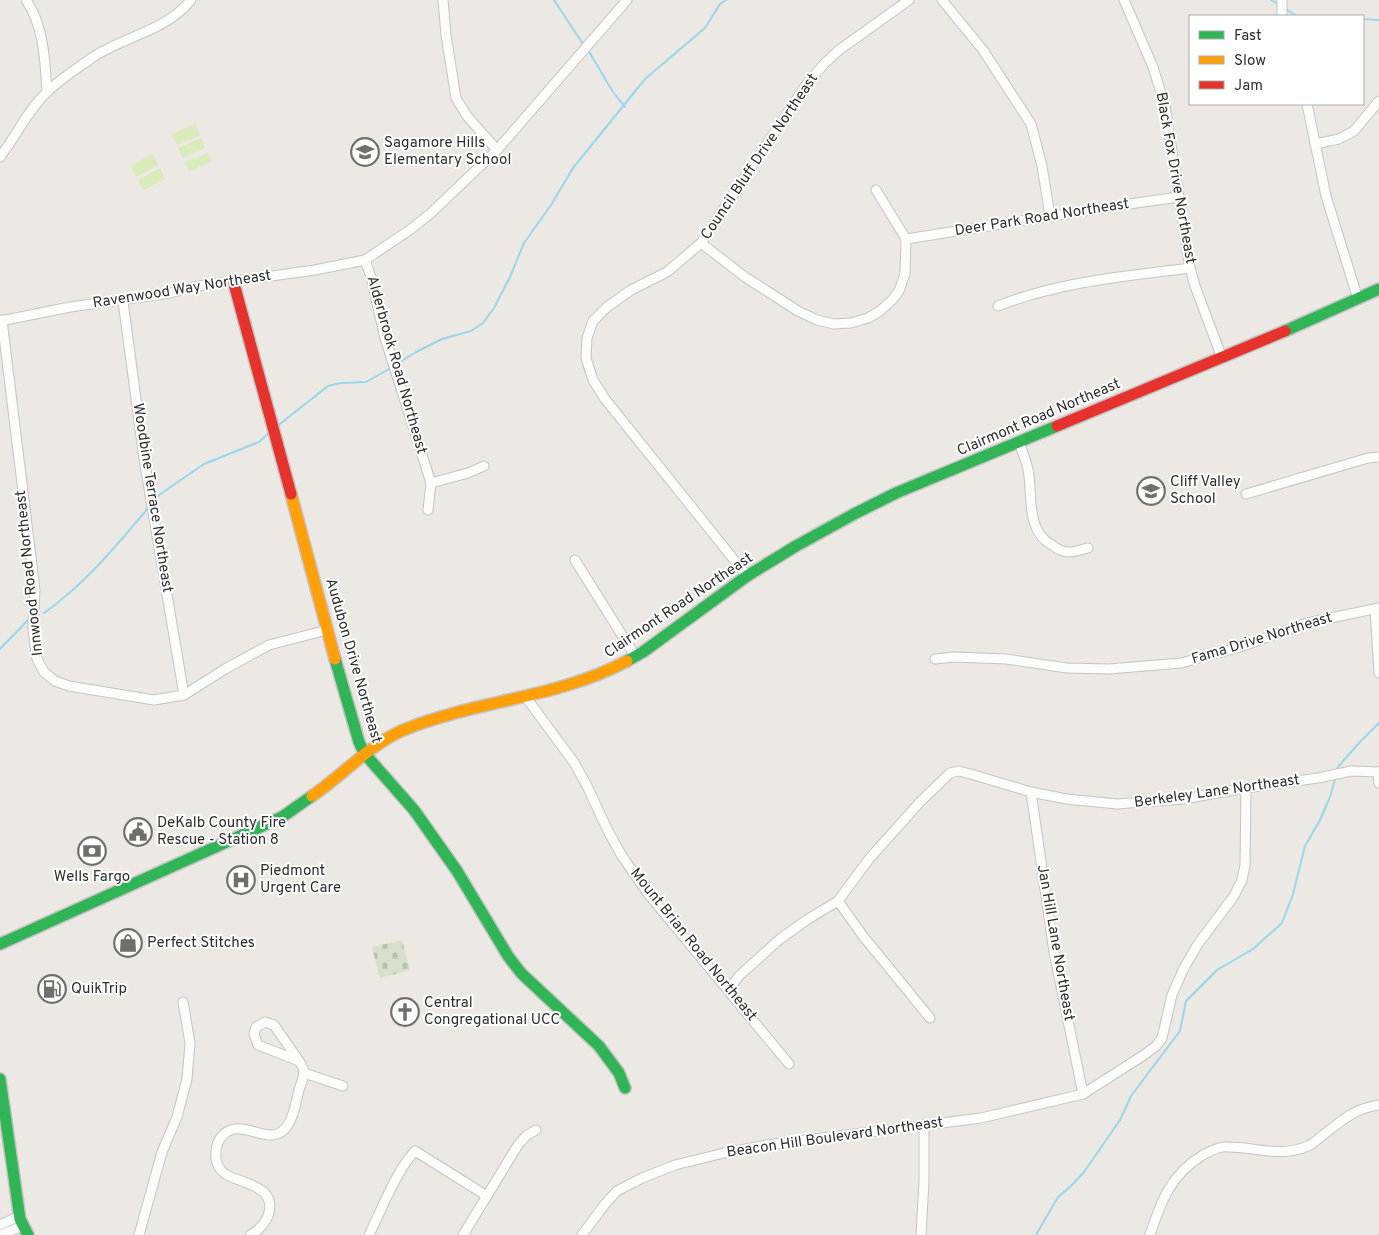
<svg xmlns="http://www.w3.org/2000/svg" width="1379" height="1235" font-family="Overpass,sans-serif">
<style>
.cemetery{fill:url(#cemetery-stones)}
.pitch{fill:#d9eabb}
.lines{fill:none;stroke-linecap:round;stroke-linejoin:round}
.stream{stroke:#99d6ec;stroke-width:2}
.street-casing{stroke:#c5c4c5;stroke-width:11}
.fast-casing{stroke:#c5c4c5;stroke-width:14}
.slow-casing{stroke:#c5c4c5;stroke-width:14}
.jam-casing{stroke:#c5c4c5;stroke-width:14}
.street{stroke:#fcfcfb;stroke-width:9}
.fast{stroke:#30b455;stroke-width:11}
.slow{stroke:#ff9f0a;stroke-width:11}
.jam{stroke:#e5322d;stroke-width:11}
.labels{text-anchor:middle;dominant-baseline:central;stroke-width:4;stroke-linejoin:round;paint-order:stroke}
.poi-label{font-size:15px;fill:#2e2e2e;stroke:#fff;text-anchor:start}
.street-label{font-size:15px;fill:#2e2e2e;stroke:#fff}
</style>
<defs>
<pattern id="cemetery-stones" width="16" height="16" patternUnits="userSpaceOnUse" patternTransform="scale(1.25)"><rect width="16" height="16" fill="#d8e0cc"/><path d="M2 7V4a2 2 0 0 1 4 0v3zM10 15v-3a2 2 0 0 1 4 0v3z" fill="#bac0b0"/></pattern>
</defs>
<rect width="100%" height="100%" fill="#ece8e4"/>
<!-- cemetery -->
<polygon class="cemetery" points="402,940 410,970 380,978 372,947"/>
<!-- pitch -->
<g class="pitch">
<polygon points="195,124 200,135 177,145 172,134"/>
<polygon points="201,138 205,148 183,158 178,148"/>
<polygon points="208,153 211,162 189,171 185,162"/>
<polygon points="152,154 158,165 136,177 131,166"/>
<polygon points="160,168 165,179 144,190 138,180"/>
</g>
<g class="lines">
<!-- stream -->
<g class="stream">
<polyline points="554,0 583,44"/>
<polyline points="1271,0 1278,4"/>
<polyline points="1284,8 1297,16"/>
<polyline points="1363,19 1379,20"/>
<polyline points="588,50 613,92 625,107"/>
<polyline points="397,364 416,352 442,339 471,331 483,323 494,308 510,277 524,243 551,205 573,168 645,79 705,28 720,4 726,0"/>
<polyline points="276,427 328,386 341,383 366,382 391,368"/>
<polyline points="154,501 159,495 204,464 259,442 269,433"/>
<path d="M44,613C85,584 117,545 149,507"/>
<polyline points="0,649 30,618"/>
<polyline points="1337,772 1338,767 1358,744 1379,723"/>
<polyline points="1036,1235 1058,1197 1071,1186 1084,1172 1120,1120 1131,1096 1180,1031 1186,1001 1217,970 1253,949 1282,923 1293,894 1305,846 1320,820 1330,797 1336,776"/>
</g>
<defs>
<g id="street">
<path d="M26,0C44,26 45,61 47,92"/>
<polyline points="443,0 446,35 456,98 467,116 497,150"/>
<polyline points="942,0 983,50 1031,124 1042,166 1050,216"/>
<polyline points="1124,0 1153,67 1165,106 1190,268 1195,286 1222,358"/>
<polyline points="1282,16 1282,0"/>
<polyline points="1307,104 1326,196 1358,299"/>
<polyline points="1315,144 1339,139 1354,131 1379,101"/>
<path d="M0,157C16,136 28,110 47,92C60,79 78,68 93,57C125,36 166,31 191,0"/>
<polyline points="906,239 1129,204 1179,197"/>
<polyline points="701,243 745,277 798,311 817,320 834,324 851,323 868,318 880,311 893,299 899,291 905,274 906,239 876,190"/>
<polyline points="365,260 371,277 385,338 431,483 428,510"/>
<polyline points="123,301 144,459 184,695"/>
<path d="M998,306C1058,282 1126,276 1190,268"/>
<polyline points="2,320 35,590 33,629 35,646 37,659 44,672 55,681 69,686 154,700 184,695 225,669 269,645 327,630"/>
<polyline points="0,321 70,307 170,293 192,287 315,270 365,260 411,229 431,213 497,150 627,0"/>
<path d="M1019,443C1023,453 1028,464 1029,476C1032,499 1027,532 1052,545C1057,549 1063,552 1069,552C1076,552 1082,549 1088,548"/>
<polyline points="431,483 468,473 484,466"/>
<polyline points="1246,494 1368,458 1379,457"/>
<polyline points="575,560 635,656"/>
<polyline points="747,576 605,399 593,380 586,358 587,338 593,321 607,307 631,290 667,272 701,243 806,85 824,64 839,50 909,0"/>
<polyline points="1375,609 1379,673"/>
<polyline points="935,659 954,657 1006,659 1067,668 1109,669 1181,663 1240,647 1307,623 1379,608"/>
<polyline points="525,696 575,764 587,786 608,831 622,856 649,895 789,1064"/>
<polyline points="1378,772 1379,783"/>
<polyline points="1031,792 1054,952 1083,1094"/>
<polyline points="838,901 863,936 930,1018"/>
<polyline points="728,990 740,975 780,939 808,919 838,901 869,859 920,802 950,773 959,771 974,775 1031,792 1066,799 1117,804 1183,799 1246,788 1318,778 1351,771 1379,772"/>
<polygon points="265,1022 274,1025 299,1061 258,1045 254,1034 256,1027"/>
<polyline points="304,1073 343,1086"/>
<polyline points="0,1225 20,1216"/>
<polyline points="0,1235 23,1226"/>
<polyline points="139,1235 162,1152 177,1117 187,1079 190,1043 183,1002"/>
<path d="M250,1235C259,1231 264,1224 268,1216C279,1184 238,1184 224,1173C218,1168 215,1160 216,1153C216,1147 218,1140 223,1135C237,1121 255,1135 271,1135C292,1135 295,1105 299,1090C301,1084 304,1077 304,1071C303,1067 301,1064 299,1061"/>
<path d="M369,1235C382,1209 396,1171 415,1151L487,1196"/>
<polyline points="463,1235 518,1145 527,1135 536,1130"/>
<polyline points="582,1235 605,1204 617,1191 642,1178 675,1165 724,1153 767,1145 981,1118 1083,1094 1144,1055 1156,1046 1162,1038 1172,995 1184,968 1198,944 1234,896 1242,880 1245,865 1246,788"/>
<polyline points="921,1235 924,1181 924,1125"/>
<path d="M1150,1235C1161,1201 1171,1174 1203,1155C1210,1151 1220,1146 1228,1147C1256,1147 1280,1158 1308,1146C1313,1144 1318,1139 1323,1135C1343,1120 1353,1109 1379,1105"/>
</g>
<g id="fast">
<polyline points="1285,331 1379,289"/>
<polyline points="335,659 359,742 364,753 414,810 457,871 508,956 521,973 599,1046 619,1073 625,1088"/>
<polyline points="627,661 643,652 747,576 796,546 854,514 896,493 1057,426"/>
<polyline points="0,944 282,817 312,796"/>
<polyline points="0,1079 20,1219 28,1235"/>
</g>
<g id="slow">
<polyline points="291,494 335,659"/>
<path d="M312,796C343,775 367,747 401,731C474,700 556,699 627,661"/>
</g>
<g id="jam">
<polyline points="233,280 291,494"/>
<polyline points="1057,426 1285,331"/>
</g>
</defs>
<!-- street casing -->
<use href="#street" class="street-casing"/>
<!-- fast casing -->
<use href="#fast" class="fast-casing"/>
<!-- slow casing -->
<use href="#slow" class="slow-casing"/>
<!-- jam casing -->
<use href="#jam" class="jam-casing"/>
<!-- street -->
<use href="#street" class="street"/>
<!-- fast -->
<use href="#fast" class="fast"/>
<!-- slow -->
<use href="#slow" class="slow"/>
<!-- jam -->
<use href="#jam" class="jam"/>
</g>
<!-- icons -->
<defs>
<symbol id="school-ring" viewBox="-11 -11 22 22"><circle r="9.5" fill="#fff" stroke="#706f6e" stroke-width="1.5"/><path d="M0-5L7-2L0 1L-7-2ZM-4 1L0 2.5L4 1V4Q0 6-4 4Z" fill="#706f6e"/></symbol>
<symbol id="civic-ring" viewBox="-11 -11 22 22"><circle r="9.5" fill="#fff" stroke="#706f6e" stroke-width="1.5"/><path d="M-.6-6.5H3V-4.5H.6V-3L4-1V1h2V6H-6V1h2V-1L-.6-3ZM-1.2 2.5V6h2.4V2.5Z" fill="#706f6e"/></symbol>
<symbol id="bank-ring" viewBox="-11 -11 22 22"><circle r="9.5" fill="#fff" stroke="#706f6e" stroke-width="1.5"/><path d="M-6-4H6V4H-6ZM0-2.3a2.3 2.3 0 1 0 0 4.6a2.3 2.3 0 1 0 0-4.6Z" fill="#706f6e"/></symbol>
<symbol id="hospital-ring" viewBox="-11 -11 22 22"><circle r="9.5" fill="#fff" stroke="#706f6e" stroke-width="1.5"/><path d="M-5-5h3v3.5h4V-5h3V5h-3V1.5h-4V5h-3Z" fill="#706f6e"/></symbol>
<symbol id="shop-ring" viewBox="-11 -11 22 22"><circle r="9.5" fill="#fff" stroke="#706f6e" stroke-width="1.5"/><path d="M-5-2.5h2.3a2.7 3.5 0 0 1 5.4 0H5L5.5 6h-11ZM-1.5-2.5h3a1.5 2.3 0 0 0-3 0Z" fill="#706f6e"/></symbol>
<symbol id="fuel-ring" viewBox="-11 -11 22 22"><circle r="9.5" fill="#fff" stroke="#706f6e" stroke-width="1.5"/><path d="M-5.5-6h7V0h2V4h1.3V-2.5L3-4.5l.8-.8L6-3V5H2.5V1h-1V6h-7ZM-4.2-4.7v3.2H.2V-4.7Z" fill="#706f6e"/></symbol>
<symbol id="church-ring" viewBox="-11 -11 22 22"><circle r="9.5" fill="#fff" stroke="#706f6e" stroke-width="1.5"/><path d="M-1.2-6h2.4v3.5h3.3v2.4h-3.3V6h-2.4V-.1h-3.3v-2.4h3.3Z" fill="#706f6e"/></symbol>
</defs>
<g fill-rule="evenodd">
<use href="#school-ring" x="349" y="136" width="32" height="32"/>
<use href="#school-ring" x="1135" y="475" width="32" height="32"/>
<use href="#civic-ring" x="122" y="816" width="32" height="32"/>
<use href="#bank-ring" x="76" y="835" width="32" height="32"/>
<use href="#hospital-ring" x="225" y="864" width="32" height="32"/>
<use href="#shop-ring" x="112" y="927" width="32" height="32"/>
<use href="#fuel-ring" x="36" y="973" width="32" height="32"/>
<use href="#church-ring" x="389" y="996" width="32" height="32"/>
</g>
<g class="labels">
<!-- poi labels -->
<g class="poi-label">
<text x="384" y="143">Sagamore Hills<tspan x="384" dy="17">Elementary School</tspan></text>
<text x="1170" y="482">Cliff Valley<tspan x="1170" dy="17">School</tspan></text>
<text x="157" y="823">DeKalb County Fire<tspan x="157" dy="17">Rescue - Station 8</tspan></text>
<text x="260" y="871">Piedmont<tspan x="260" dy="17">Urgent Care</tspan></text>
<text x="92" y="877" text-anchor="middle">Wells Fargo</text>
<text x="147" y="943">Perfect Stitches</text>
<text x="71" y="989">QuikTrip</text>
<text x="424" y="1003">Central<tspan x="424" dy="17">Congregational UCC</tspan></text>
</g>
<!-- street labels -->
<g class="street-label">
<text transform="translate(760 157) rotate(-56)">Council Bluff Drive Northeast</text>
<text transform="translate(1175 178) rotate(80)">Black Fox Drive Northeast</text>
<text transform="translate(1042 218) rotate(-9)">Deer Park Road Northeast</text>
<text transform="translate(182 290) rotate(-9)">Ravenwood Way Northeast</text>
<text transform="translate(396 365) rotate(74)">Alderbrook Road Northeast</text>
<text transform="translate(1039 418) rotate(-23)">Clairmont Road Northeast</text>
<text transform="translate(152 498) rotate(81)">Woodbine Terrace Northeast</text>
<text transform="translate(30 573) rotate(-96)">Innwood Road Northeast</text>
<text transform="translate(679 606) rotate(-34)">Clairmont Road Northeast</text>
<text transform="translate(1262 639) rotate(-17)">Fama Drive Northeast</text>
<text transform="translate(353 661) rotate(74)">Audubon Drive Northeast</text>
<text transform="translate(1217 792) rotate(-8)">Berkeley Lane Northeast</text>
<text transform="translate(1055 943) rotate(80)">Jan Hill Lane Northeast</text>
<text transform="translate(693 945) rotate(51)">Mount Brian Road Northeast</text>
<text transform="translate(835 1138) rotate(-8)">Beacon Hill Boulevard Northeast</text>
</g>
</g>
<!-- legend -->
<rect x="1189" y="15" width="175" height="90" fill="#ffffff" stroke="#ababab"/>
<rect x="1199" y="31" width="25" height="8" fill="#30b455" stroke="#ababab"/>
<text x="1234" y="40" font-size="15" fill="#2e2e2e">Fast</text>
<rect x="1199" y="56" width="25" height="8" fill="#ff9f0a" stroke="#ababab"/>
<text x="1234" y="65" font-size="15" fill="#2e2e2e">Slow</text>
<rect x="1199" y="81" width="25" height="8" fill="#e5322d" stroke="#ababab"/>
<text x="1234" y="90" font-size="15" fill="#2e2e2e">Jam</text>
</svg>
